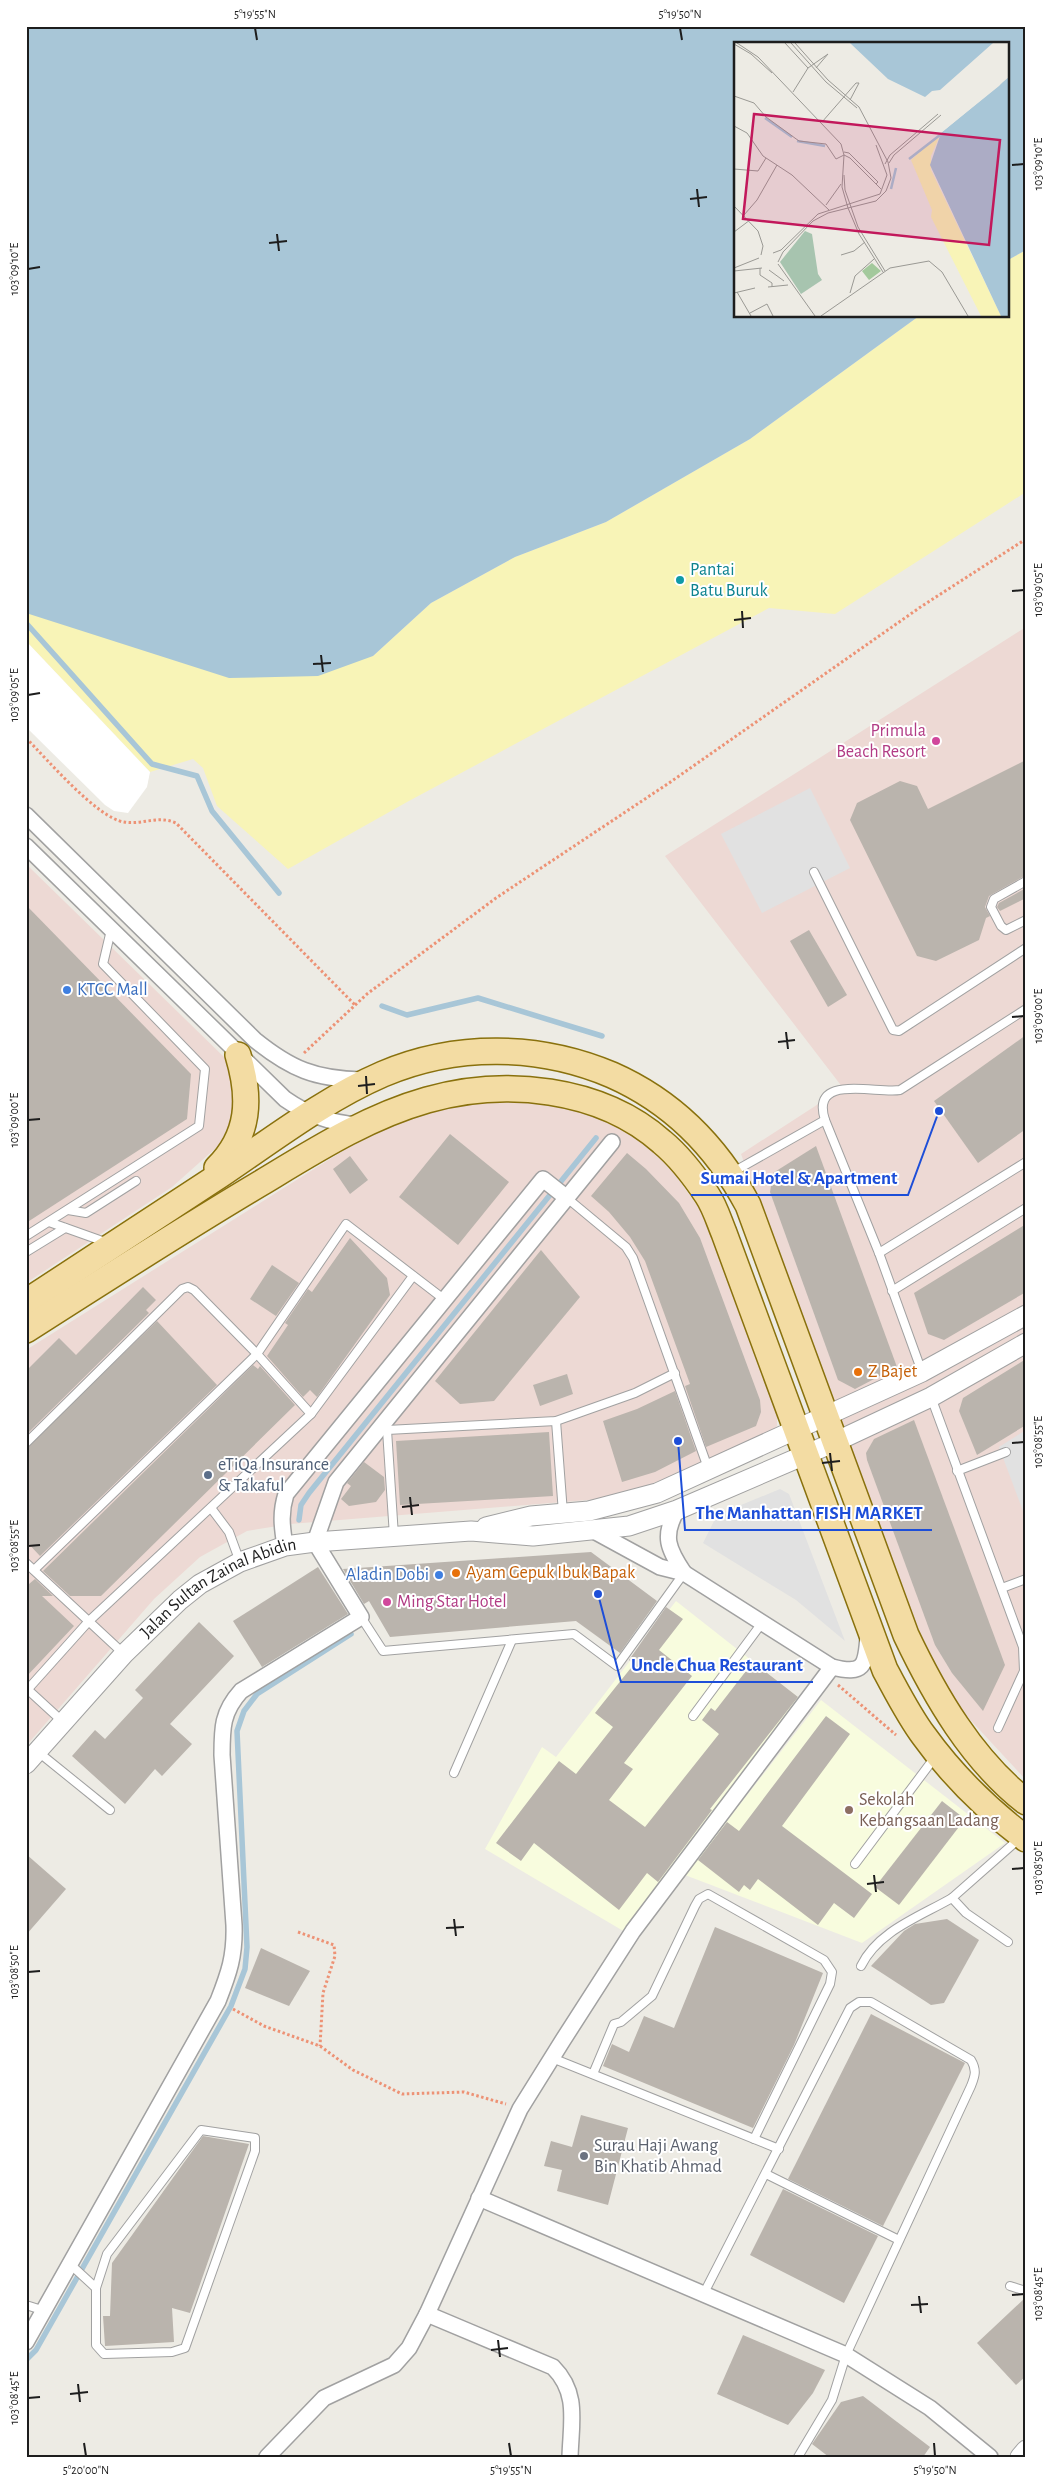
<svg xmlns="http://www.w3.org/2000/svg" width="1052" height="2483" font-family="'Alegreya Sans',sans-serif">
<style>
.commercial{fill:#edd9d4}
.education{fill:#f8fcde}
.sand{fill:#f8f4b7}
.parking{fill:#e1e1e1}
.water{fill:#a8c6d7}
.pier{fill:#fff}
.lines{fill:none;stroke-linecap:round;stroke-linejoin:round}
.stream{stroke:#a8c6d7;stroke-width:5.5}
.building{fill:#bab4ad}
.service-casing{stroke:#a1a1a1;stroke-width:10}
.minor-casing{stroke:#a1a1a1;stroke-width:18}
.tertiary-casing{stroke:#a1a1a1;stroke-width:21}
.primary-casing{stroke:#89710d;stroke-width:28}
.path{stroke:#ed9275;stroke-width:3;stroke-dasharray:2.5 2.5;stroke-linecap:butt}
.service{stroke:#fff;stroke-width:8}
.minor{stroke:#fff;stroke-width:15}
.tertiary{stroke:#fff;stroke-width:19}
.primary{stroke:#f3dca3;stroke-width:25}
.ticks{fill:none;stroke:#1d1d1d;stroke-width:2}
.culture-dot{fill:#0f9aa8;stroke:#fff;stroke-width:2}
.hotel-dot{fill:#d1479c;stroke:#fff;stroke-width:2}
.shop-dot{fill:#3f7fe0;stroke:#fff;stroke-width:2}
.food-dot{fill:#e8710a;stroke:#fff;stroke-width:2}
.service-dot{fill:#5c6f8a;stroke:#fff;stroke-width:2}
.education-dot{fill:#8d6e63;stroke:#fff;stroke-width:2}
.worship-dot{fill:#6b7280;stroke:#fff;stroke-width:2}
.labels{text-anchor:middle;dominant-baseline:central;stroke-width:4;stroke-linejoin:round;paint-order:stroke}
.culture-label{font-size:18px;fill:#0d838f;stroke:#fff;text-anchor:start}
.hotel-label{font-size:18px;fill:#b23c85;stroke:#fff;text-anchor:end}
.shop-label{font-size:18px;fill:#366cbe;stroke:#fff;text-anchor:start}
.food-label{font-size:18px;fill:#c56008;stroke:#fff;text-anchor:start}
.service-label{font-size:18px;fill:#4e5e75;stroke:#fff;text-anchor:start}
.street-label{font-size:18px;fill:#1d1d1d;stroke:#fff}
.education-label{font-size:18px;fill:#785e54;stroke:#fff;text-anchor:start}
.worship-label{font-size:18px;fill:#5b616d;stroke:#fff;text-anchor:start}
.inset-river{fill:none;stroke:#a8c6d7;stroke-width:2.5}
.inset-road{fill:none;stroke:#9a9994;stroke-width:1}
.view{fill:#c2185b;fill-opacity:0.15;stroke:#c2185b;stroke-width:2.5}
.inset-edge{fill:none;stroke:#1d1d1d;stroke-width:2.5}
.leader{fill:none;stroke:#1d4ed8;stroke-width:2}
.callout-dot{fill:#1d4ed8;stroke:#fff;stroke-width:2}
.callout-label{font-size:19px;text-anchor:middle;font-weight:bold;fill:#1d4ed8;stroke:#fff;stroke-width:4;stroke-linejoin:round;paint-order:stroke}
.neatline{fill:none;stroke:#1d1d1d;stroke-width:2}
.ticks-label{font-size:12px;text-anchor:middle;fill:#1d1d1d}
</style>
<rect width="100%" height="100%" fill="#edebe4"/>
<!-- commercial -->
<g class="commercial">
<polygon points="1026,627 1026,1780 963,1712 930,1658 891,1564 741,1154 843,1088 665,856"/>
<polygon points="26,864 224,1057 237,1081 236,1100 230,1125 218,1146 172,1187 26,1283"/>
<polygon points="510,1099 579,1109 619,1125 648,1146 674,1173 701,1211 720,1255 777,1411 777,1426 765,1437 632,1492 600,1499 290,1524 247,1531 200,1557 154,1599 26,1746 26,1350 392,1120 447,1102"/>
</g>
<!-- education -->
<g class="education">
<polygon points="676,1601 803,1701 625,1932 485,1849 542,1747 556,1757"/>
<polygon points="821,1700 1005,1843 862,1943 685,1875"/>
</g>
<!-- sand -->
<polygon class="sand" points="1026,250 1026,492 835,614 769,608 407,802 288,869 217,806 203,768 193,759 150,772 26,641 26,612 373,656 431,603 515,557 606,522 750,439 919,316 1008,316 1008,260"/>
<!-- parking -->
<g class="parking">
<polygon points="810,788 850,868 762,913 721,834"/>
<polygon points="1026,1430 1026,1519 999,1447"/>
<polygon points="780,1489 789,1494 845,1641 796,1600 703,1543 717,1515"/>
</g>
<!-- water -->
<polygon class="water" points="26,26 1026,26 1026,250 1008,260 1008,44 736,44 736,316 919,316 750,439 606,522 515,557 431,603 373,656 318,676 229,678 26,613"/>
<!-- pier -->
<polygon class="pier" points="26,641 150,772 147,787 128,813 114,811 105,805 26,727"/>
<g class="lines">
<!-- stream -->
<g class="stream">
<polyline points="26,623 152,764 197,776 212,811 279,893"/>
<polyline points="382,1006 407,1015 478,998 602,1036"/>
<polyline points="299,1520 301,1505 309,1493 596,1138"/>
<polyline points="26,2360 36,2350 231,2006 245,1969 247,1947 237,1731 244,1711 257,1694 351,1634"/>
</g>
</g>
<!-- building -->
<g class="building">
<polygon points="1026,760 1026,875 989,896 985,907 990,916 986,918 979,940 936,961 917,956 850,820 857,803 900,781 917,786 928,809"/>
<polygon points="1026,888 1026,898 1000,911 997,907 999,903"/>
<polygon points="26,905 191,1074 187,1119 26,1223"/>
<polygon points="809,930 847,995 828,1007 790,941"/>
<polygon points="1026,1035 1026,1129 978,1163 934,1101"/>
<polygon points="450,1134 509,1182 458,1245 399,1197"/>
<polygon points="816,1146 897,1367 855,1389 838,1380 770,1192 773,1173"/>
<polygon points="627,1153 646,1169 679,1203 700,1238 760,1400 761,1412 756,1426 706,1447 685,1386 690,1384 645,1261 630,1237 609,1212 591,1196"/>
<polygon points="350,1156 368,1180 350,1194 333,1169"/>
<polygon points="1026,1224 1026,1292 944,1340 928,1334 914,1293"/>
<polygon points="350,1238 387,1278 390,1295 317,1397 310,1390 303,1397 267,1356 288,1325 285,1323 308,1289 312,1292"/>
<polygon points="541,1250 580,1297 494,1401 460,1404 435,1381"/>
<polygon points="272,1265 299,1283 276,1316 250,1299"/>
<polygon points="143,1287 156,1300 146,1310 149,1313 26,1435 26,1371 59,1338 76,1355"/>
<polygon points="157,1321 217,1385 40,1556 26,1541 26,1448"/>
<polygon points="1026,1359 1026,1425 977,1455 959,1411 963,1398"/>
<polygon points="253,1365 258,1369 260,1366 295,1405 101,1596 70,1596 43,1571"/>
<polygon points="567,1374 573,1394 540,1406 533,1385"/>
<polygon points="675,1391 696,1451 655,1472 622,1482 603,1421 637,1409"/>
<polygon points="914,1420 1005,1665 983,1711 952,1673 935,1645 867,1460 866,1453 874,1439"/>
<polygon points="549,1432 553,1496 400,1505 396,1441"/>
<polygon points="364,1462 384,1477 385,1490 376,1502 349,1506 341,1499 351,1486 347,1483"/>
<polygon points="591,1552 657,1601 620,1653 576,1621 390,1637 369,1601 364,1604 343,1569"/>
<polygon points="318,1567 348,1614 262,1667 233,1621"/>
<polygon points="35,1579 53,1596 42,1596 74,1626 26,1677 26,1581 29,1584"/>
<polygon points="666,1607 683,1619 659,1650 692,1676 624,1763 633,1769 609,1800 645,1827 719,1734 702,1720 711,1708 715,1711 753,1662 798,1697 710,1809 712,1810 658,1882 647,1873 619,1910 534,1843 521,1861 496,1843 559,1761 576,1774 613,1727 595,1713 634,1664 629,1660"/>
<polygon points="199,1622 234,1656 170,1724 192,1744 162,1776 155,1769 125,1804 72,1756 95,1730 105,1739 143,1698 135,1690"/>
<polygon points="826,1716 850,1734 782,1826 872,1894 854,1918 834,1903 818,1925 758,1879 750,1890 744,1885 739,1892 698,1860 727,1822 739,1831"/>
<polygon points="942,1801 965,1819 899,1905 875,1887"/>
<polygon points="26,1854 66,1889 26,1935"/>
<polygon points="947,1919 979,1940 944,2003 931,2005 871,1966 904,1931 915,1924"/>
<polygon points="715,1927 823,1973 794,2045 753,2128 603,2066 612,2044 629,2052 644,2016 674,2028"/>
<polygon points="261,1948 310,1971 289,2006 245,1988"/>
<polygon points="871,2014 965,2063 883,2226 788,2179"/>
<polygon points="581,2115 628,2128 608,2205 557,2191 562,2170 544,2166 551,2141 572,2147"/>
<polygon points="203,2136 249,2144 190,2313 172,2308 174,2342 105,2346 103,2316 110,2316 112,2263"/>
<polygon points="783,2189 878,2236 844,2303 750,2255"/>
<polygon points="1026,2297 1026,2376 1016,2385 977,2343"/>
<polygon points="743,2335 825,2370 813,2393 788,2425 717,2394"/>
<polygon points="863,2396 930,2447 923,2457 829,2457 812,2444 841,2402"/>
</g>
<g class="lines">
<defs>
<g id="service">
<polyline points="814,872 893,1030 899,1031 1026,948"/>
<polyline points="1026,881 994,899 991,907 1001,926 1006,930 1026,920"/>
<path d="M825,1120C810,1073 876,1094 900,1090L1026,1009"/>
<polyline points="733,1172 825,1120 879,1253 922,1372"/>
<polyline points="567,1198 626,1247 633,1258 708,1468"/>
<polyline points="68,1210 86,1213 136,1181"/>
<polyline points="49,1222 108,1243"/>
<polyline points="26,1236 199,1126 205,1069 103,964 111,930"/>
<polyline points="26,1252 65,1228"/>
<polyline points="879,1253 1026,1162"/>
<polyline points="892,1291 1026,1208"/>
<polyline points="931,1397 1023,1647 1024,1671 998,1728"/>
<polyline points="556,1421 563,1513"/>
<polyline points="381,1427 387,1430 556,1421 635,1393 675,1373"/>
<polyline points="387,1430 394,1536"/>
<polyline points="26,1443 182,1289 188,1287 194,1290 257,1354 311,1414"/>
<polyline points="957,1471 1006,1452"/>
<polyline points="211,1508 229,1532 240,1562"/>
<polyline points="26,1563 124,1654"/>
<polyline points="34,1570 257,1354 346,1224 445,1300"/>
<polyline points="1002,1588 1026,1579"/>
<polyline points="361,1617 383,1651 574,1634 617,1666 684,1573"/>
<polyline points="26,1688 62,1721"/>
<polyline points="28,1689 89,1621 311,1414 413,1276"/>
<polyline points="693,1716 762,1623"/>
<polyline points="37,1751 110,1810"/>
<polyline points="454,1773 512,1640"/>
<polyline points="855,1864 935,1757"/>
<polyline points="1008,1942 966,1913 952,1898 1020,1838"/>
<path d="M861,1966C878,1931 919,1917 952,1898"/>
<polyline points="552,2058 779,2149"/>
<polyline points="593,2074 614,2024 621,2022 652,1996 695,1906 699,1899 708,1894 824,1960 832,1972 830,1984 754,2139"/>
<polyline points="766,2174 899,2240"/>
<polyline points="71,2265 96,2288 107,2254 201,2130 255,2138 255,2151 185,2348 172,2352 104,2354 96,2345 96,2288"/>
<polyline points="1010,2286 1026,2291"/>
<path d="M704,2293L850,2008L859,2002H871L971,2060C977,2070 975,2076 971,2086L846,2355L832,2400L798,2457"/>
<polyline points="26,2305 45,2311"/>
</g>
<g id="minor">
<path d="M26,815L255,1040C291,1069 315,1079 362,1080"/>
<path d="M26,846L285,1099C308,1115 330,1123 358,1125"/>
<path d="M677,1510C662,1536 668,1549 684,1573"/>
<path d="M594,1531L660,1567L684,1573L832,1667C864,1675 866,1666 868,1636"/>
<path d="M285,1546C282,1527 280,1513 286,1494L543,1179L567,1198"/>
<polyline points="479,2198 846,2355 930,2408 990,2457"/>
<path d="M427,2314L553,2367C579,2393 571,2422 570,2457"/>
<path d="M26,2342L218,2001C229,1973 235,1956 234,1925L222,1755C222,1728 222,1712 241,1691L361,1617L315,1542L336,1482L612,1142"/>
<polyline points="267,2457 324,2398 394,2365 409,2348 427,2314 520,2109 563,2040 633,1931 832,1667"/>
</g>
<g id="tertiary">
<polyline points="486,1527 531,1516 589,1511 657,1493 922,1372 1026,1315"/>
<path id="s1" d="M26,1764L124,1654L180,1600L200,1584L240,1562L285,1546L315,1542L471,1531L533,1536L629,1526L677,1510L835,1442L931,1397L1026,1343"/>
<polyline points="1020,2457 1026,2450"/>
</g>
<g id="primary">
<path d="M217,1168C250,1135 251,1098 238,1055"/>
<path d="M26,1302C91,1259 155,1218 220,1175C272,1140 325,1099 383,1074C456,1043 539,1044 612,1075C673,1102 717,1147 748,1205L906,1635C935,1696 972,1760 1026,1802"/>
<path d="M26,1330C104,1280 182,1230 261,1183C314,1151 367,1117 427,1100C504,1078 600,1087 662,1142C679,1156 695,1177 707,1195C715,1207 719,1221 724,1233L885,1670C897,1692 909,1716 924,1736C952,1775 988,1810 1026,1839"/>
</g>
</defs>
<!-- service casing -->
<use href="#service" class="service-casing"/>
<!-- minor casing -->
<use href="#minor" class="minor-casing"/>
<!-- tertiary casing -->
<use href="#tertiary" class="tertiary-casing"/>
<!-- primary casing -->
<use href="#primary" class="primary-casing"/>
<!-- path -->
<g class="path">
<path d="M26,738C47,759 97,818 124,822C142,825 159,815 176,823L355,1005"/>
<polyline points="304,1053 367,994 496,898 669,783 922,606 1026,539"/>
<polyline points="838,1685 896,1735"/>
<polyline points="298,1932 334,1945 335,1956 323,1993 320,2046"/>
<polyline points="233,2009 264,2026 320,2046 353,2070 402,2094 464,2092 506,2104"/>
</g>
<!-- service -->
<use href="#service" class="service"/>
<!-- minor -->
<use href="#minor" class="minor"/>
<!-- tertiary -->
<use href="#tertiary" class="tertiary"/>
<!-- primary -->
<use href="#primary" class="primary"/>
</g>
<!-- ticks -->
<path class="ticks" d="M255,28L257,40M680,28L682,40M1012,165L1024,164M697,189L699,207M690,199L707,197M277,234L279,251M269,243L287,241M28,269L40,267M1012,591L1024,590M742,611L743,628M734,620L751,618M321,655L323,672M313,664L331,663M28,695L40,693M1012,1017L1024,1016M786,1032L788,1049M778,1042L795,1040M366,1076L367,1094M358,1086L375,1084M28,1120L40,1119M1012,1443L1024,1442M830,1453L832,1471M822,1463L840,1461M410,1497L412,1515M402,1507L419,1505M28,1546L40,1545M1012,1869L1024,1868M874,1875L876,1892M867,1884L884,1882M454,1919L456,1936M446,1928L464,1927M28,1972L40,1971M1012,2295L1024,2294M919,2296L921,2313M911,2305L928,2304M498,2340L500,2357M491,2350L508,2348M78,2384L80,2402M70,2394L88,2392M28,2398L40,2397M84,2443L86,2456M509,2443L511,2456M934,2443L935,2456"/>
<!-- markers -->
<circle class="culture-dot" cx="680" cy="580" r="5"/>
<g class="hotel-dot">
<circle cx="936" cy="741" r="5"/>
<circle cx="387" cy="1602" r="5"/>
</g>
<g class="shop-dot">
<circle cx="67" cy="990" r="5"/>
<circle cx="439" cy="1575" r="5"/>
</g>
<g class="food-dot">
<circle cx="858" cy="1372" r="5"/>
<circle cx="456" cy="1573" r="5"/>
</g>
<circle class="service-dot" cx="208" cy="1475" r="5"/>
<circle class="education-dot" cx="849" cy="1810" r="5"/>
<circle class="worship-dot" cx="584" cy="2156" r="5"/>
<g class="labels">
<!-- culture labels -->
<g class="culture-label">
<text x="690" y="570">Pantai<tspan x="690" dy="21">Batu Buruk</tspan></text>
</g>
<!-- hotel labels -->
<g class="hotel-label">
<text x="926" y="731">Primula<tspan x="926" dy="21">Beach Resort</tspan></text>
<text x="397" y="1602" text-anchor="start">Ming Star Hotel</text>
</g>
<!-- shop labels -->
<g class="shop-label">
<text x="77" y="990">KTCC Mall</text>
<text x="429" y="1575" text-anchor="end">Aladin Dobi</text>
</g>
<!-- food labels -->
<g class="food-label">
<text x="868" y="1372">Z Bajet</text>
<text x="466" y="1573">Ayam Gepuk Ibuk Bapak</text>
</g>
<!-- service labels -->
<g class="service-label">
<text x="218" y="1465">eTiQa Insurance<tspan x="218" dy="21">&amp; Takaful</tspan></text>
</g>
<!-- street labels -->
<g class="street-label">
<text stroke="none"><textPath href="#s1" startOffset="265">Jalan Sultan Zainal Abidin</textPath></text>
</g>
<!-- education labels -->
<g class="education-label">
<text x="859" y="1800">Sekolah<tspan x="859" dy="21">Kebangsaan Ladang</tspan></text>
</g>
<!-- worship labels -->
<g class="worship-label">
<text x="594" y="2146">Surau Haji Awang<tspan x="594" dy="21">Bin Khatib Ahmad</tspan></text>
</g>
</g>
<!-- overview -->
<g transform="translate(734 42)">
<rect width="275" height="275" fill="#edebe4"/>
<path d="M138,221L147,229L135,238L128,229Z" fill="#a3c99c"/>
<path d="M207,91L197,114V128L267,274H247L197,175L198,168L177,118Z" fill="#f8f4b7"/>
<path d="M71,189L78,192L84,232L88,238L67,252L46,220Z" fill="#a7c4af"/>
<path d="M116,1H259L206,48L198,49L191,55L154,37ZM275,35V274H267L196,123L207,91Z" fill="#a8c6d7"/>
<path d="M275,33L265,44L203,94L205,89Z" fill="#edebe4"/>
<path class="inset-river" d="M31,76L58,95M63,99L91,104M175,117L206,93M157,147L162,126"/>
<path class="inset-road" d="M3,1L24,15L107,102L110,113L108,145L114,166L125,192L149,230M51,1L74,26M57,1L92,40L123,66M0,2L17,12L38,31M59,50L74,26L94,12L82,26M0,54L20,61L32,75L65,99L92,102L102,117L110,113L116,116L147,147M88,80L122,41H125L116,58M0,84L13,91L29,114L58,133L95,168M110,110L115,111L144,140L142,142M155,121L160,113L207,73M151,122L156,113L204,72M0,127L24,129L32,116M110,133L111,148L124,185L151,229M92,163L107,142M0,164L24,189L29,204L27,213M10,173L23,158L43,123M0,190L16,178M39,211L47,208L84,172L146,152L153,133L142,103M107,213L120,209L131,200M44,220L49,210L79,179L94,171L142,159L152,149L157,136L154,120L125,65L94,38L61,1M44,222L81,274M0,226L25,216M26,226V233L38,241V245M35,228L50,239M0,229L28,226M34,245L54,243M3,250L17,274M0,251L21,246M116,251L121,234L140,217M16,271L33,262L39,274M87,274L156,226L195,219L208,230L234,274"/>
<path class="view" d="M20,72L266,98L255,203L9,177Z"/>
<rect width="275" height="275" class="inset-edge"/>
</g>
<!-- callouts -->
<path class="leader" d="M939 1111L908 1195H691M678 1441L685 1530H932M598 1594L621 1682H813"/>
<g class="callout-dot">
<circle cx="939" cy="1111" r="5"/>
<circle cx="678" cy="1441" r="5"/>
<circle cx="598" cy="1594" r="5"/>
</g>
<g class="callout-label">
<text x="799" y="1184">Sumai Hotel &amp; Apartment</text>
<text x="809" y="1519">The Manhattan FISH MARKET</text>
<text x="717" y="1671">Uncle Chua Restaurant</text>
</g>
<!-- border -->
<rect width="1052" height="2483" fill="none" stroke="#ffffff" stroke-width="55"/>
<rect x="28" y="28" width="996" height="2428" class="neatline"/>
<g class="ticks-label">
<text x="255" y="18">5°19'55"N</text>
<text x="680" y="18">5°19'50"N</text>
<text transform="translate(1038 164) rotate(-90)" y="4">103°09'10"E</text>
<text transform="translate(14 269) rotate(-90)" y="4">103°09'10"E</text>
<text transform="translate(1038 590) rotate(-90)" y="4">103°09'05"E</text>
<text transform="translate(14 695) rotate(-90)" y="4">103°09'05"E</text>
<text transform="translate(1038 1016) rotate(-90)" y="4">103°09'00"E</text>
<text transform="translate(14 1120) rotate(-90)" y="4">103°09'00"E</text>
<text transform="translate(1038 1442) rotate(-90)" y="4">103°08'55"E</text>
<text transform="translate(14 1546) rotate(-90)" y="4">103°08'55"E</text>
<text transform="translate(1038 1868) rotate(-90)" y="4">103°08'50"E</text>
<text transform="translate(14 1972) rotate(-90)" y="4">103°08'50"E</text>
<text transform="translate(1038 2294) rotate(-90)" y="4">103°08'45"E</text>
<text transform="translate(14 2398) rotate(-90)" y="4">103°08'45"E</text>
<text x="86" y="2474">5°20'00"N</text>
<text x="511" y="2474">5°19'55"N</text>
<text x="935" y="2474">5°19'50"N</text>
</g>
</svg>
